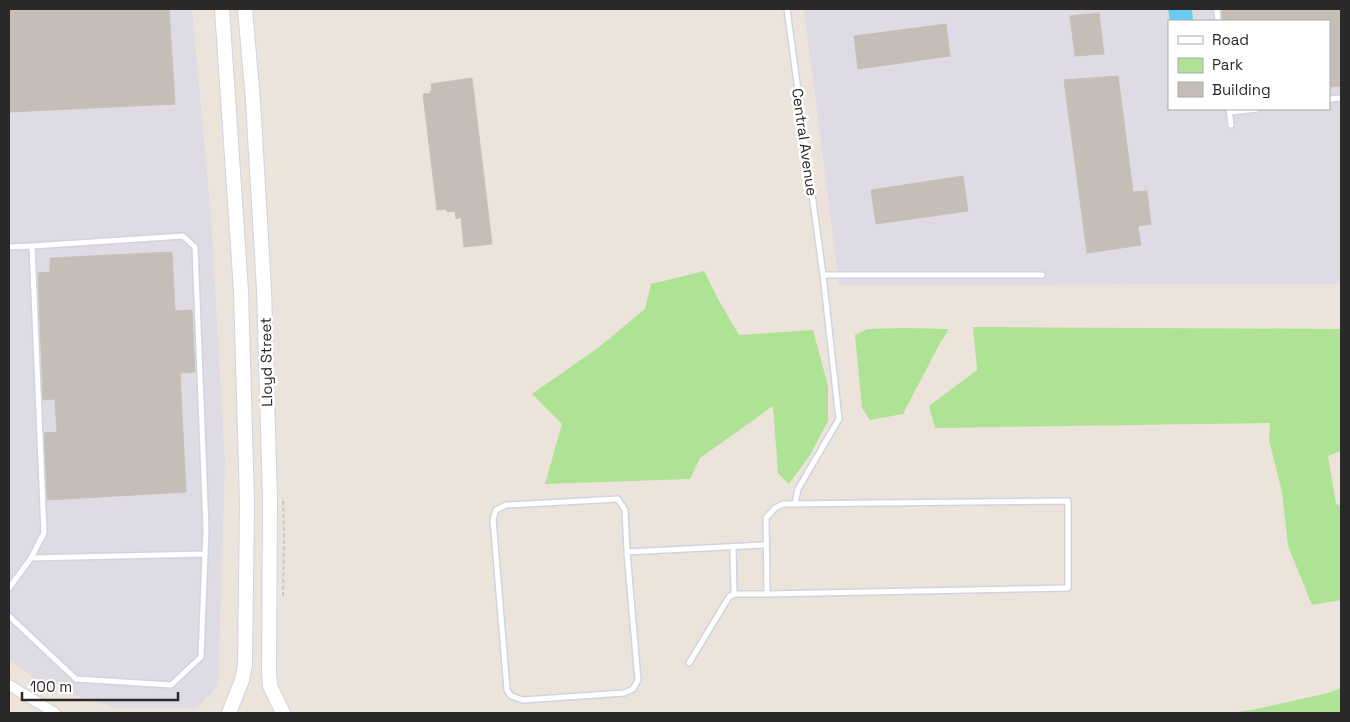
<svg xmlns="http://www.w3.org/2000/svg" width="1350" height="722" font-family="'Space Grotesk',sans-serif">
<style>
.industrial{fill:#dedbe4;fill-rule:evenodd}
.green{fill:#aee396}
.water{fill:#6bcaf0}
.building{fill:#c4beb7;stroke:#c7c1b4}
.lines{fill:none;stroke-linecap:round;stroke-linejoin:round}
.lane-casing{stroke:#d0d3e2;stroke-width:8}
.street-casing{stroke:#d0d3e2;stroke-width:12}
.secondary-casing{stroke:#d0d3e2;stroke-width:16}
.path{stroke:#c7c7c7;stroke-width:2;stroke-dasharray:4 2.5;stroke-linecap:butt}
.lane{stroke:#fff;stroke-width:5}
.street{stroke:#fff;stroke-width:10}
.secondary{stroke:#fff;stroke-width:14}
.labels{text-anchor:middle;dominant-baseline:central;stroke-width:5;stroke-linejoin:round;paint-order:stroke}
.street-label{font-size:15px;fill:#292929;stroke:#fff}
</style>
<rect width="100%" height="100%" fill="#ece4da"/>
<!-- industrial -->
<g class="industrial">
<polygon points="9,9 192,9 211,218 225,462 218,686 197,708 116,708 47,687 9,660"/>
<path d="M804,9H1341V284L839,285ZM1169,21H1329V109H1169Z"/>
</g>
<!-- green -->
<g class="green">
<polygon points="704,271 718,299 739,335 813,330 828,386 828,421 810,455 789,484 778,473 773,406 700,458 690,479 545,484 562,424 532,394 599,347 645,309 651,284"/>
<polygon points="973,327 1341,329 1341,451 1328,456 1336,504 1341,506 1341,600 1312,605 1288,546 1282,492 1269,440 1270,423 935,428 929,406 977,370"/>
<polygon points="904,328 949,329 940,343 903,414 870,420 862,408 855,335 868,329"/>
<polygon points="1341,688 1341,713 1230,713 1257,709 1328,693"/>
</g>
<!-- water -->
<polygon class="water" points="1168,9 1192,9 1193,21 1170,21"/>
<!-- building -->
<g class="building">
<polygon points="9,9 169,9 175,104 9,112"/>
<polygon points="1221,9 1341,9 1341,86 1329,87 1329,21 1222,21"/>
<polygon points="1099,13 1104,54 1075,56 1070,16"/>
<polygon points="946,24 950,56 858,69 854,36"/>
<polygon points="1118,76 1133,192 1147,191 1151,224 1138,226 1141,245 1087,253 1064,80"/>
<polygon points="472,78 492,244 464,247 461,217 456,219 455,211 448,212 445,209 437,210 423,94 431,93 430,91 432,90 431,84"/>
<polygon points="963,176 968,211 876,224 871,190"/>
<polygon points="172,252 175,311 192,310 195,372 180,373 186,492 47,500 44,433 57,432 55,399 43,400 38,273 50,272 50,258"/>
</g>
<g class="lines">
<defs>
<g id="lane">
<polyline points="787,9 823,275 839,419 798,489 795,504"/>
<polyline points="1217,9 1218,21"/>
<polyline points="1329,99 1341,98"/>
<polyline points="1229,109 1231,125"/>
<polyline points="1230,112 1257,109"/>
<polyline points="9,247 32,246 44,533 31,558 9,588"/>
<polyline points="823,275 1042,275"/>
<polyline points="733,547 734,594"/>
<polyline points="627,552 638,680 633,689 624,693 523,700 511,696 507,690 493,519 496,510 506,505 618,499 625,510 627,552 766,545"/>
<polyline points="31,558 205,554"/>
<polyline points="9,616 76,679 171,685 201,657 206,529 195,247 183,236 32,246"/>
<polyline points="689,663 729,597 734,594 767,594 1068,588 1068,501 783,504 775,508 766,518 767,594"/>
</g>
<polyline id="street" points="9,685 55,713"/>
<g id="secondary">
<polyline points="222,9 241,291 247,503 245,665 242,680 229,713"/>
<polyline points="245,9 253,101 264,289 270,500 269,672 270,686 283,713"/>
</g>
</defs>
<!-- lane casing -->
<use href="#lane" class="lane-casing"/>
<!-- street casing -->
<use href="#street" class="street-casing"/>
<!-- secondary casing -->
<use href="#secondary" class="secondary-casing"/>
<!-- path -->
<polyline class="path" points="283,596 284,535 283,498"/>
<!-- lane -->
<use href="#lane" class="lane"/>
<!-- street -->
<use href="#street" class="street"/>
<!-- secondary -->
<use href="#secondary" class="secondary"/>
</g>
<g class="labels">
<!-- street labels -->
<g class="street-label">
<text transform="translate(805 142) rotate(82)">Central Avenue</text>
<text transform="translate(266 362) rotate(-91)">Lloyd Street</text>
</g>
</g>
<!-- border -->
<rect width="1350" height="722" fill="none" stroke="#292929" stroke-width="20"/>
<!-- legend -->
<rect x="1168" y="20" width="162" height="90" fill="#ffffff" stroke="#a9a9a9"/>
<rect x="1178" y="36" width="25" height="8" fill="#ffffff" stroke="#a9a9a9"/>
<text x="1212" y="45" font-size="15" fill="#292929">Road</text>
<rect x="1178" y="58" width="25" height="15" fill="#aee396" stroke="#a9a9a9"/>
<text x="1212" y="70" font-size="15" fill="#292929">Park</text>
<rect x="1178" y="82" width="25" height="15" fill="#c4beb7" stroke="#a9a9a9"/>
<text x="1212" y="95" font-size="15" fill="#292929">Building</text>
<!-- scale -->
<path d="M22 692v8h156v-8" fill="none" stroke="#292929" stroke-width="2.5"/>
<text x="30" y="692" font-size="15" fill="#292929" stroke="#ffffff" stroke-width="4" paint-order="stroke">100 m</text>
</svg>
